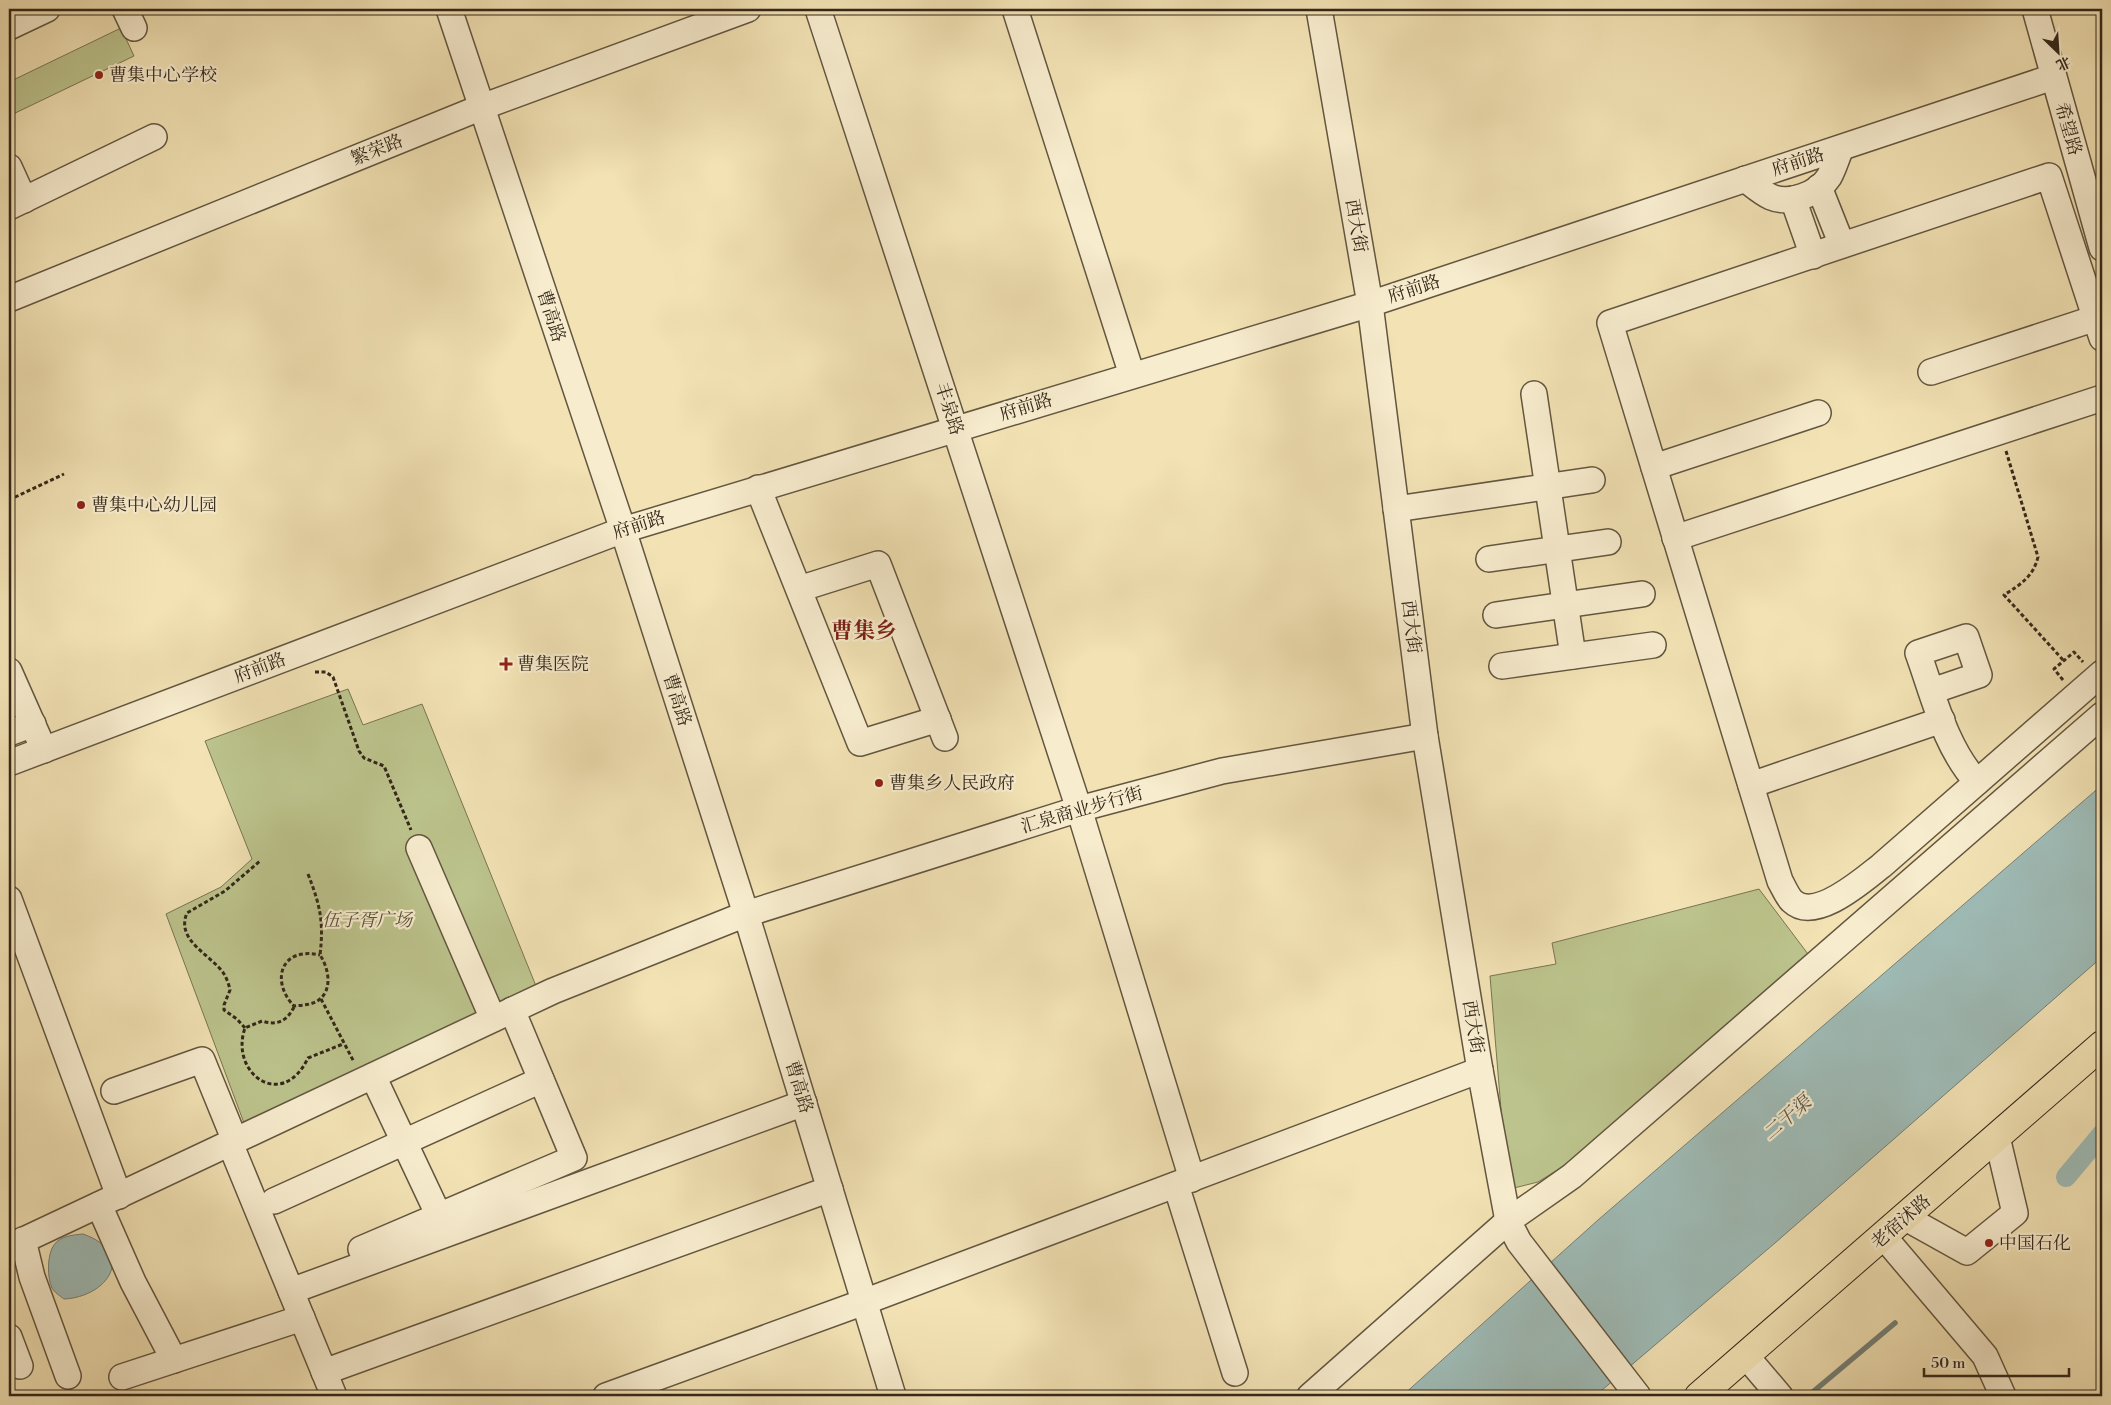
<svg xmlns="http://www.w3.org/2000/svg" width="2111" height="1405" font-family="'Libre Bodoni','Noto Serif SC',serif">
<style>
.green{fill:#bcc38c;stroke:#787552}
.water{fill:#9fbcb7;stroke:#748078}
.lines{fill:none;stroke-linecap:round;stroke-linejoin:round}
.stream{stroke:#748078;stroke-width:5.5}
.canal{stroke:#9fbcb7;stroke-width:20}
.minor-casing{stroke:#635640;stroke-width:28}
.major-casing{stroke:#332719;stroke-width:30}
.path{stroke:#332719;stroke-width:3;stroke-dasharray:4 2.5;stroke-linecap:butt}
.minor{stroke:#f7ecce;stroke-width:25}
.major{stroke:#f2e2b4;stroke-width:28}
.poi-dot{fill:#8f2418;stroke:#f7ecce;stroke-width:2}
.labels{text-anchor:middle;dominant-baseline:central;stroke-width:4.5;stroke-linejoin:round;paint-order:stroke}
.poi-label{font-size:18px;fill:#332719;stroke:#f7ecce;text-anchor:start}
.street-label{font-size:18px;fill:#332719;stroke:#f7ecce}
.park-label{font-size:18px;font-style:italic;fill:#554e36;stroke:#f7ecce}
.water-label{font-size:19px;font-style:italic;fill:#535448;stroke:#f7ecce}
.district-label{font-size:22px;font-weight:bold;fill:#7a1f14;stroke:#f7ecce}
</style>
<rect width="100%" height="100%" fill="#f2e2b4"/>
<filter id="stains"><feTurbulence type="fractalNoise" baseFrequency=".004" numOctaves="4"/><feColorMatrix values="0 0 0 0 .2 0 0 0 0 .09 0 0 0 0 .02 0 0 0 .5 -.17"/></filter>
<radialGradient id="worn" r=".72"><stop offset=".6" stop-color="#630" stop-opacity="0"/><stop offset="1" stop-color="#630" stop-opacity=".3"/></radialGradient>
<!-- green -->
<g class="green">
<polygon points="121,28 134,56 9,116 9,82"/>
<polygon points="348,689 363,725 422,704 536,986 244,1123 166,914 221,887 252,859 205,741"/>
<polygon points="1759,889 1808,954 1564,1166 1538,1182 1514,1188 1507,1182 1490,976 1556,964 1552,943"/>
</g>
<!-- water -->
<g class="water">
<polygon points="2102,785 2102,957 1775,1243 1595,1396 1402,1396 1598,1220"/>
<path d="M83,1234C137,1253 108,1297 64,1299C60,1296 54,1292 52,1288C47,1278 47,1254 54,1245C60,1236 73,1235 83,1234Z"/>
</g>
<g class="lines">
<!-- stream -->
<polyline class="stream" points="1808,1396 1895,1323"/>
<!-- canal -->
<polyline class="canal" points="2066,1177 2102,1134"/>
<defs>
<g id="minor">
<polyline points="125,9 134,28"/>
<polyline points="449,9 623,530 746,914 893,1396"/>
<polyline points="818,9 1079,809 1192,1179"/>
<polyline points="1015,9 1132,375"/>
<polyline points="1319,9 1370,304 1425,736 1480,1070 1508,1221 1519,1242 1638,1396"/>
<polyline points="2035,9 2102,248"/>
<polyline points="9,27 47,9"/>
<polyline points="9,167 24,200"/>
<path d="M1745,179C1753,185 1762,193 1771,197C1790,205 1818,194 1829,177C1834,168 1837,157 1841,148"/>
<polyline points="1819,187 1842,245"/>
<polyline points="1793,199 1813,256"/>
<polyline points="9,207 154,137"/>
<polyline points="9,299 482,107 748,9"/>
<path d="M2102,338L2049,176L1610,323L1780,881C1784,888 1787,896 1792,901C1815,923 1863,880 1881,866L2102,673"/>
<polyline points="1931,372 2096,318"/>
<polyline points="1534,394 1573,656"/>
<polyline points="1654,467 1818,413"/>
<polyline points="758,488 860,743 938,719"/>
<polyline points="1396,509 1592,480"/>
<polyline points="1675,538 2102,398"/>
<polyline points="1489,559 1608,542"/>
<polyline points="799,589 878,564 945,738"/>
<polyline points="1496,615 1642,594"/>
<polyline points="1502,666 1653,645"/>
<polyline points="9,671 44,750"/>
<path d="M1932,691L1979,675L1966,637L1918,653C1934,697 1945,747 1977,782"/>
<polyline points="9,733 33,724"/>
<polyline points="9,763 623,530 1370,304 2053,77"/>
<polyline points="1751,785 1942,720"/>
<polyline points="419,848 493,1019"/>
<polyline points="9,899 119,1196"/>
<polyline points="373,1076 439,1216"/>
<polyline points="114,1091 202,1060 235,1141"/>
<polyline points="230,1143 334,1396"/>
<polyline points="1176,1185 1235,1373"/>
<polyline points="274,1201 541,1080"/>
<polyline points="99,1205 133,1282 174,1360"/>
<polyline points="1906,1218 1967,1252 2015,1213 1997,1137"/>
<polyline points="1884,1237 1985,1356 2003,1396"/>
<polyline points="23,1240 32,1277 68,1376"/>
<polyline points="9,1247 553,991 746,914 1079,809 1222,771 1425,736"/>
<polyline points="361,1249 574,1158 512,1010"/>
<polyline points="291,1291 804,1103"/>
<polyline points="9,1337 20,1366"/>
<polyline points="1746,1356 1780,1396"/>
<polyline points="324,1372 830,1189"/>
<polyline points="122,1377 302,1318"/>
<polyline points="606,1396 864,1302 1480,1070"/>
<polyline points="1310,1396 1508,1221 1572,1176 2102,715"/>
</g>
<polyline id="major" points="1699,1396 2102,1045"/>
</defs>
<!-- minor casing -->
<use href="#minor" class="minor-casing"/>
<!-- major casing -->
<use href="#major" class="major-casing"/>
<!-- path -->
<g class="path">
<path d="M2006,451L2038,557C2033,577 2021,584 2004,595L2064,661"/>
<polyline points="9,500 64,474"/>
<polyline points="315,672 326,672 333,677 359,751 364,758 384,766 411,830"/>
<polyline points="2063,680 2054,669 2074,652 2083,662"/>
<path d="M308,874C320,905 324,921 320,955C328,967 333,988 320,999C313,1005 303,1005 294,1006C270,981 281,946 320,955"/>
<polyline points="321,999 354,1062"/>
<path d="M294,1007C287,1021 277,1026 262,1021L245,1028C229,1073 282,1112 308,1058L343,1044"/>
<path d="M245,1028L237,1019L224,1010V1005L230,990C229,985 227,979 224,974C212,955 175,941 187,913L225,891L260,861"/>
</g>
<!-- minor -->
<use href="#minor" class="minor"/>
<!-- major -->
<use href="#major" class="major"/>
</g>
<!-- markers -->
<g class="poi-dot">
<circle cx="99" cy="75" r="5"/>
<circle cx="81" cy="505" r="5"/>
<path d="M503.5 656.5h5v5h5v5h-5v5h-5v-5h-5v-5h5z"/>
<circle cx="879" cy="783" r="5"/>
<circle cx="1989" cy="1243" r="5"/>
</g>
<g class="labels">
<!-- poi labels -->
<g class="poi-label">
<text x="109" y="75">曹集中心学校</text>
<text x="91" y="505">曹集中心幼儿园</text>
<text x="517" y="664">曹集医院</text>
<text x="889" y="783">曹集乡人民政府</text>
<text x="1999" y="1243">中国石化</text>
</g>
<!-- street labels -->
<g class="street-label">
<text transform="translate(2068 129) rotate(74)">希望路</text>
<text transform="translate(377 150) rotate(-22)">繁荣路</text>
<text transform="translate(1798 162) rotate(-18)">府前路</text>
<text transform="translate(1356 226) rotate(80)">西大街</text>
<text transform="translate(1414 289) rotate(-18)">府前路</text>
<text transform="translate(551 316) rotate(72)">曹高路</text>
<text transform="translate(1026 407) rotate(-17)">府前路</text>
<text transform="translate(949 409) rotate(72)">丰泉路</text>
<text transform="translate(639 525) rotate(-18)">府前路</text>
<text transform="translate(1411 627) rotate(83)">西大街</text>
<text transform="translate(260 668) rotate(-21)">府前路</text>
<text transform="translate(677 700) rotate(72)">曹高路</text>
<text transform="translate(1082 810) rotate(-16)">汇泉商业步行街</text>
<text transform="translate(1473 1027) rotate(81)">西大街</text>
<text transform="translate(799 1087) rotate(73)">曹高路</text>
<text transform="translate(1901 1222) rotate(-41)">老宿沭路</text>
</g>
<!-- park labels -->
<g class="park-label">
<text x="367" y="920">伍子胥广场</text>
</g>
<!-- water labels -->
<g class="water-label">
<text transform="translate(1787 1118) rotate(-41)">二干渠</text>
</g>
<!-- district labels -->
<g class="district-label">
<text x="864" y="631">曹集乡</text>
</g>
</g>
<!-- margin -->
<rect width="2111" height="1405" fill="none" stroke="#f2e2b4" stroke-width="30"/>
<rect x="10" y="10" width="2091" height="1385" fill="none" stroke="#332719" stroke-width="2.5"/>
<rect x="15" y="15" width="2081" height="1375" fill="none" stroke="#332719"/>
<!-- north arrow -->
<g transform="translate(2058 52) rotate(155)" stroke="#f7ecce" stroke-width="4" paint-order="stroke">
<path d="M0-4L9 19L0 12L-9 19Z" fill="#332719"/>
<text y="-8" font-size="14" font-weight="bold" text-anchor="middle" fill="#332719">北</text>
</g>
<!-- scale -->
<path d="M1924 1368v8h145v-8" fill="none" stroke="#332719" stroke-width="2.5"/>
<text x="1931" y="1368" font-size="15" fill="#332719" stroke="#f7ecce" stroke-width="4" paint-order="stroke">50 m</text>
<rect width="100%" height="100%" filter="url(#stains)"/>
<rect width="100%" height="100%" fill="url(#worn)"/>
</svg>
